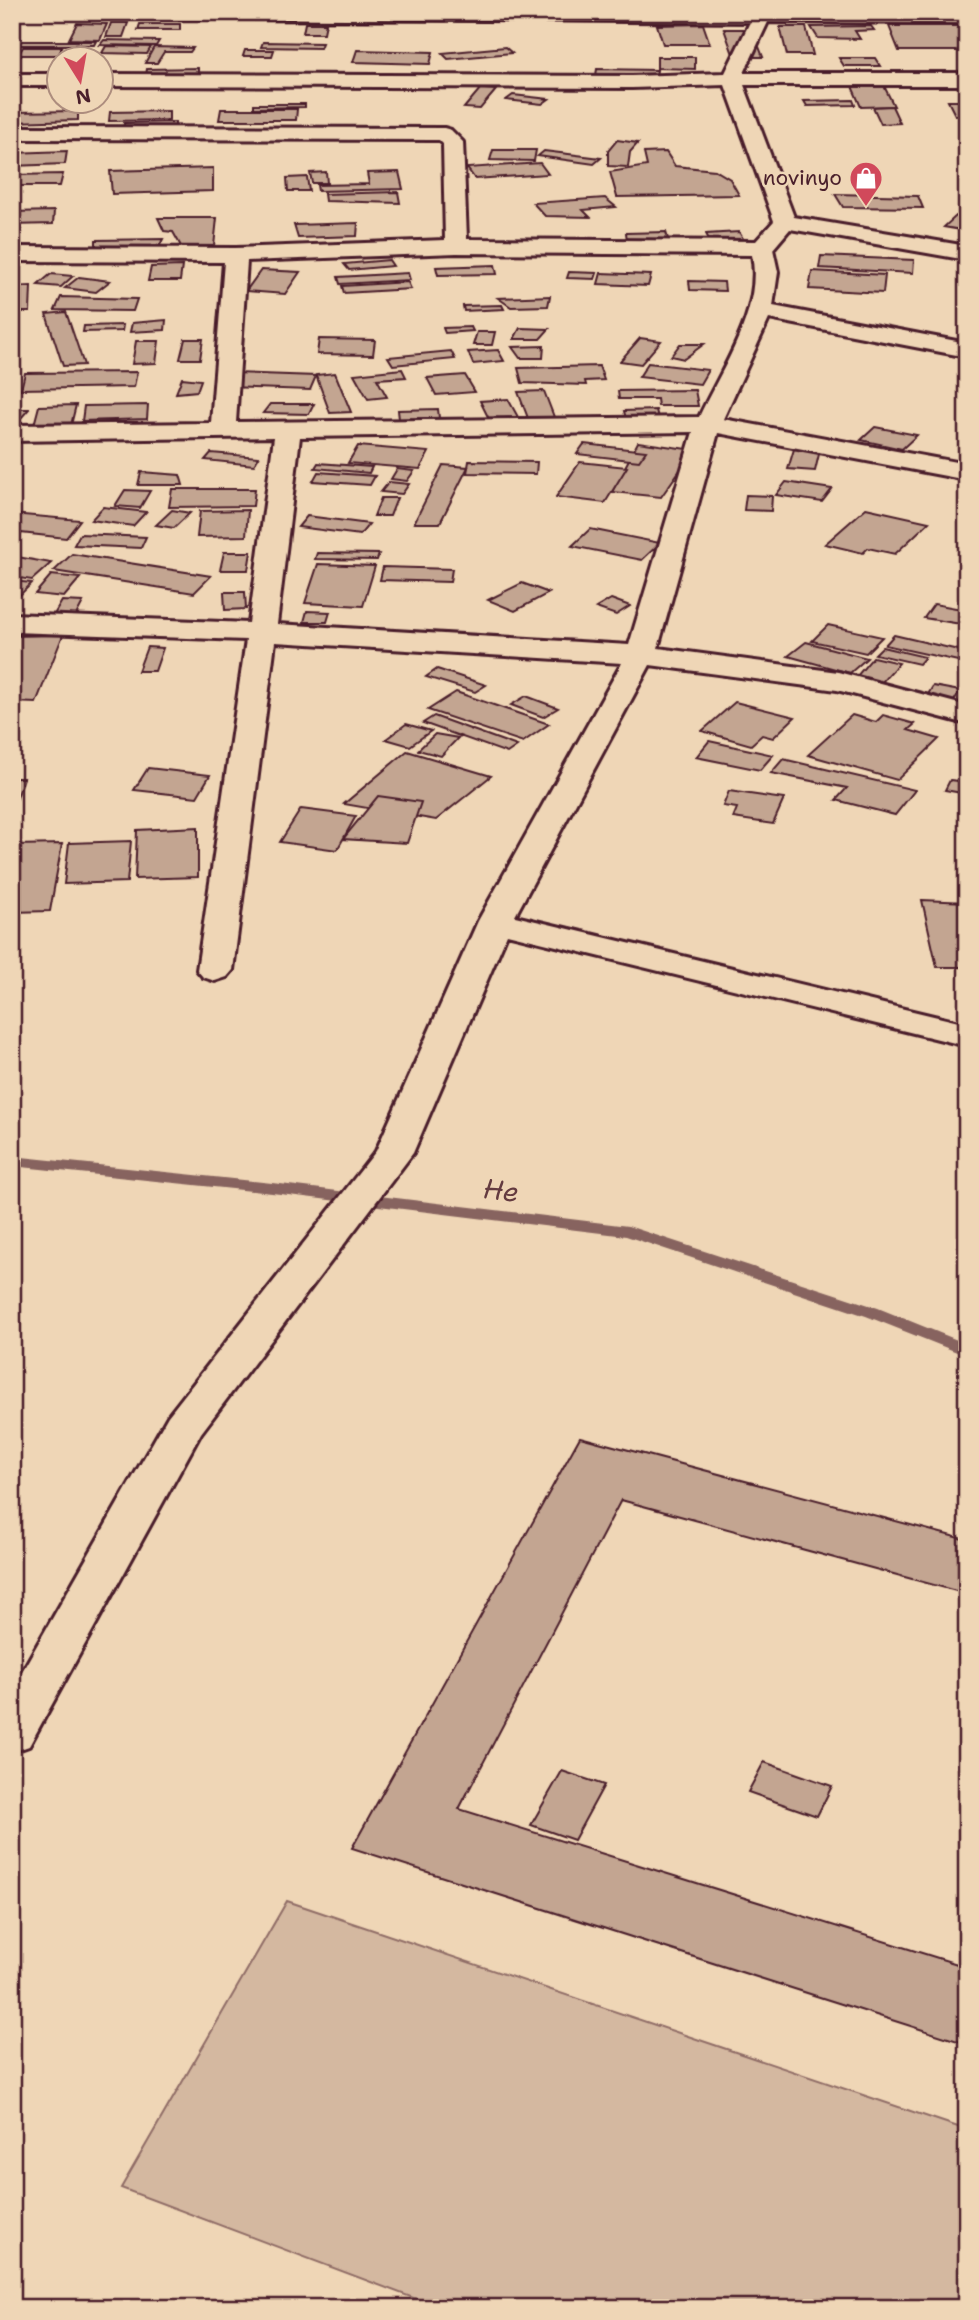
<svg xmlns="http://www.w3.org/2000/svg" width="979" height="2320" font-family="'Shantell Sans',sans-serif">
<style>
.green{fill:#d4b8a0;stroke:#8f6c66;stroke-width:2}
.lines{fill:none;stroke-linecap:round;stroke-linejoin:round}
.stream{fill:#87635f;fill-rule:evenodd}
.building{fill:#c3a591;stroke:#4a1f2b;stroke-width:2}
.minor-casing{stroke:#4a1f2b;stroke-width:6}
.minor{fill:#efd6b6;fill-rule:evenodd}
.labels{text-anchor:middle;dominant-baseline:central;stroke-width:5;stroke-linejoin:round;paint-order:stroke}
.far-poi-label{font-size:21px;fill:#4a1f2b;stroke:#efd6b6;text-anchor:end}
.water-label{font-size:28px;font-style:italic;fill:#643b40;stroke:#efd6b6}
</style>
<rect width="100%" height="100%" fill="#efd6b6"/>
<filter id="ink" filterUnits="userSpaceOnUse"><feTurbulence type="fractalNoise" baseFrequency=".0143" numOctaves="2"/><feDisplacementMap in="SourceGraphic" scale="14" xChannelSelector="R" yChannelSelector="G"/><feConvolveMatrix kernelMatrix="1 2 1 2 8 2 1 2 1" color-interpolation-filters="sRGB"/></filter>
<g filter="url(#ink)">
<!-- green -->
<polygon class="green" points="287,1901 967,2130 967,2308 440,2308 121,2188"/>
<g class="lines">
<!-- stream -->
<polygon class="stream" points="12,1156 272,1183 628,1226 878,1308 967,1344 967,1356 866,1316 626,1236 272,1193 12,1166"/>
</g>
<!-- building -->
<g class="building">
<polygon points="77,23 107,24 100,40 69,39"/>
<polygon points="111,23 128,23 123,37 106,37"/>
<polygon points="305,23 326,23 324,33 303,33"/>
<polygon points="140,24 180,24 180,30 138,30"/>
<polygon points="703,24 710,44 663,44 657,25"/>
<polygon points="871,26 874,30 855,31 860,39 818,38 811,27"/>
<polygon points="889,26 967,26 967,51 899,51"/>
<polygon points="780,27 806,27 813,55 787,55"/>
<polygon points="724,29 752,29 763,57 734,57"/>
<polygon points="104,40 159,41 156,46 100,45"/>
<polygon points="13,41 96,41 94,45 12,45"/>
<polygon points="263,42 322,43 320,48 261,47"/>
<polygon points="106,46 151,47 147,54 102,53"/>
<polygon points="23,47 62,47 59,55 18,55"/>
<polygon points="154,47 193,48 190,52 164,52 157,63 145,63"/>
<polygon points="505,47 512,53 448,59 442,53"/>
<polygon points="245,50 274,50 272,56 243,56"/>
<polygon points="357,50 433,52 430,64 353,62"/>
<polygon points="657,57 695,57 695,69 657,68"/>
<polygon points="839,58 875,58 880,66 844,66"/>
<polygon points="198,68 198,73 146,74 147,69"/>
<polygon points="597,69 657,70 655,82 638,76 596,75"/>
<polygon points="851,84 883,84 894,106 861,107"/>
<polygon points="480,89 496,90 480,109 464,108"/>
<polygon points="513,95 549,99 542,104 506,100"/>
<polygon points="853,100 855,105 807,106 804,101"/>
<polygon points="948,101 967,101 967,115 955,115"/>
<polygon points="254,104 305,104 305,107 254,108"/>
<polygon points="892,106 900,123 881,124 873,107"/>
<polygon points="221,109 297,109 296,120 219,120"/>
<polygon points="78,111 78,120 12,122 12,112"/>
<polygon points="169,111 169,120 109,121 110,112"/>
<polygon points="175,122 175,129 123,130 124,123"/>
<polygon points="617,140 638,143 630,152 628,167 608,166 608,151"/>
<polygon points="493,150 536,150 534,161 490,160"/>
<polygon points="67,151 65,164 12,166 12,153"/>
<polygon points="544,151 601,158 594,164 538,156"/>
<polygon points="666,152 675,166 715,170 730,179 739,195 617,197 610,172 647,166 644,153"/>
<polygon points="540,163 548,174 475,179 467,168"/>
<polygon points="213,168 213,191 112,194 110,171"/>
<polygon points="326,172 327,183 312,183 310,173"/>
<polygon points="399,172 403,189 318,191 317,185 369,184 367,173"/>
<polygon points="63,174 60,186 12,186 12,175"/>
<polygon points="307,177 309,191 288,191 287,178"/>
<polygon points="398,192 400,203 325,201 324,194"/>
<polygon points="835,194 918,196 923,208 843,207"/>
<polygon points="605,198 616,207 583,210 590,217 545,216 533,203"/>
<polygon points="54,211 53,224 12,225 12,212"/>
<polygon points="956,216 967,218 967,231 944,227"/>
<polygon points="158,218 217,218 214,246 182,248 173,232 164,231"/>
<polygon points="358,223 357,236 298,238 294,225"/>
<polygon points="666,232 668,239 627,240 626,233"/>
<polygon points="739,232 744,240 710,241 706,234"/>
<polygon points="163,239 159,247 96,248 96,240"/>
<polygon points="821,256 914,260 913,273 819,268"/>
<polygon points="389,260 393,266 349,270 344,264"/>
<polygon points="495,265 497,274 438,275 436,267"/>
<polygon points="182,266 180,281 148,281 151,267"/>
<polygon points="261,270 300,272 285,294 246,291"/>
<polygon points="812,271 885,275 883,293 809,289"/>
<polygon points="569,272 597,273 595,279 567,278"/>
<polygon points="408,273 410,280 340,284 338,277"/>
<polygon points="601,273 651,275 648,286 598,284"/>
<polygon points="51,274 73,276 61,287 38,285"/>
<polygon points="79,277 110,281 96,292 65,288"/>
<polygon points="689,281 724,282 725,291 690,290"/>
<polygon points="408,282 411,289 344,293 342,286"/>
<polygon points="31,286 30,312 12,312 12,287"/>
<polygon points="550,296 548,306 511,307 498,298"/>
<polygon points="61,297 137,299 133,311 55,310"/>
<polygon points="502,305 504,309 464,311 463,306"/>
<polygon points="66,312 84,365 63,366 46,314"/>
<polygon points="166,320 165,330 130,332 132,323"/>
<polygon points="123,325 122,331 83,332 84,326"/>
<polygon points="471,327 473,331 445,333 443,328"/>
<polygon points="520,328 549,329 540,339 514,339"/>
<polygon points="477,332 495,332 492,345 473,345"/>
<polygon points="640,338 661,341 641,364 620,361"/>
<polygon points="185,339 203,339 200,359 180,359"/>
<polygon points="319,339 375,340 373,355 317,354"/>
<polygon points="136,341 159,341 156,363 132,364"/>
<polygon points="680,344 704,344 684,359 671,356"/>
<polygon points="544,346 543,358 520,358 512,347"/>
<polygon points="498,350 504,361 473,364 468,352"/>
<polygon points="451,351 455,359 393,365 388,357"/>
<polygon points="648,363 708,370 700,384 639,377"/>
<polygon points="599,366 604,380 585,381 586,385 522,383 518,368"/>
<polygon points="402,369 406,377 377,379 387,397 368,399 354,374"/>
<polygon points="137,372 134,387 21,389 25,373"/>
<polygon points="234,373 316,376 310,390 227,387"/>
<polygon points="335,373 351,412 330,413 316,375"/>
<polygon points="465,375 475,392 436,395 427,378"/>
<polygon points="182,378 201,380 197,391 176,393"/>
<polygon points="695,390 698,406 658,406 657,399 619,399 618,391"/>
<polygon points="544,391 554,417 528,418 518,392"/>
<polygon points="508,399 518,417 489,419 480,401"/>
<polygon points="270,404 314,404 309,414 263,413"/>
<polygon points="76,405 71,425 34,425 39,406"/>
<polygon points="148,405 147,419 82,421 84,406"/>
<polygon points="12,409 29,409 21,418 12,418"/>
<polygon points="438,409 439,418 399,419 398,410"/>
<polygon points="656,410 658,418 626,419 624,411"/>
<polygon points="875,427 917,435 902,449 861,440"/>
<polygon points="638,442 694,450 661,497 612,492"/>
<polygon points="584,444 646,451 639,461 577,454"/>
<polygon points="358,446 429,452 420,469 348,463"/>
<polygon points="794,449 820,450 815,471 788,469"/>
<polygon points="211,453 259,457 254,465 205,460"/>
<polygon points="469,461 537,462 536,474 467,473"/>
<polygon points="580,462 627,467 605,503 556,497"/>
<polygon points="318,463 372,467 369,473 315,468"/>
<polygon points="443,465 468,467 440,523 414,523"/>
<polygon points="397,469 414,471 407,481 391,479"/>
<polygon points="141,472 180,475 183,485 138,485"/>
<polygon points="318,472 375,476 370,485 313,481"/>
<polygon points="389,482 409,484 402,494 381,492"/>
<polygon points="786,482 832,489 822,502 776,495"/>
<polygon points="172,489 255,489 253,506 169,507"/>
<polygon points="125,490 150,491 140,508 115,506"/>
<polygon points="746,495 772,496 771,511 744,510"/>
<polygon points="381,498 397,498 390,516 374,516"/>
<polygon points="103,507 146,512 133,526 91,520"/>
<polygon points="866,508 929,522 895,554 868,548 863,553 825,544"/>
<polygon points="172,510 190,513 174,528 156,525"/>
<polygon points="248,510 246,536 197,537 200,511"/>
<polygon points="12,514 80,520 66,538 12,532"/>
<polygon points="307,516 369,524 360,535 298,527"/>
<polygon points="590,529 660,543 642,560 572,546"/>
<polygon points="80,534 146,537 141,548 74,545"/>
<polygon points="224,552 251,552 248,570 220,570"/>
<polygon points="317,553 379,554 377,560 315,559"/>
<polygon points="72,554 211,576 194,593 54,571"/>
<polygon points="12,556 51,563 32,580 12,577"/>
<polygon points="318,564 375,566 363,606 305,603"/>
<polygon points="383,567 452,569 450,582 380,580"/>
<polygon points="51,575 80,578 64,597 35,594"/>
<polygon points="12,581 32,583 16,599 12,598"/>
<polygon points="522,583 549,593 515,611 488,600"/>
<polygon points="224,592 245,592 246,609 225,610"/>
<polygon points="611,599 630,606 616,615 596,608"/>
<polygon points="62,601 83,602 74,619 52,618"/>
<polygon points="934,604 967,610 967,625 924,618"/>
<polygon points="307,611 330,612 327,622 304,622"/>
<polygon points="828,625 882,637 866,653 812,641"/>
<polygon points="63,635 36,703 12,702 12,636"/>
<polygon points="894,635 967,652 967,663 885,645"/>
<polygon points="806,642 867,658 850,673 788,656"/>
<polygon points="147,647 163,648 155,671 138,671"/>
<polygon points="882,647 925,657 919,664 875,654"/>
<polygon points="873,657 899,663 882,682 856,677"/>
<polygon points="437,669 486,685 475,692 426,677"/>
<polygon points="933,686 960,691 954,701 927,696"/>
<polygon points="456,692 549,724 523,742 428,710"/>
<polygon points="526,696 558,708 543,717 511,705"/>
<polygon points="735,702 795,717 773,738 762,735 751,745 702,731"/>
<polygon points="852,715 876,722 883,715 915,724 908,730 939,739 897,780 808,755"/>
<polygon points="434,716 517,746 507,753 423,723"/>
<polygon points="406,724 431,731 410,746 386,739"/>
<polygon points="435,734 458,738 441,756 418,750"/>
<polygon points="709,741 773,755 760,770 696,757"/>
<polygon points="407,751 491,776 436,820 344,804"/>
<polygon points="783,759 915,790 895,815 836,800 847,788 771,773"/>
<polygon points="148,768 210,775 197,797 134,790"/>
<polygon points="12,778 24,778 12,812"/>
<polygon points="950,780 967,782 967,794 945,790"/>
<polygon points="729,791 784,799 773,824 733,818 737,808 723,806"/>
<polygon points="378,796 421,802 407,843 343,839"/>
<polygon points="301,809 356,816 337,850 280,842"/>
<polygon points="198,827 198,877 135,879 137,830"/>
<polygon points="131,841 127,882 64,884 69,843"/>
<polygon points="62,844 50,911 12,912 15,845"/>
<polygon points="922,900 967,902 967,967 937,967"/>
<polygon points="580,1437 967,1540 967,1594 621,1500 459,1809 967,1967 967,2044 352,1848"/>
<polygon points="764,1762 832,1786 817,1816 748,1792"/>
<polygon points="562,1771 604,1785 574,1840 531,1825"/>
</g>
<g class="lines">
<defs>
<g id="minor">
<path d="M85,12L967,13V23L768,22L744,73H967V85H744L794,217L967,246V260L790,229L773,249L778,272L773,306L967,343V357L769,319L723,419L967,464V480L718,433L658,648L838,672L967,706V724L837,690L650,665L515,916L967,1024V1046L507,934L413,1153L201,1433L29,1746L12,1752V1689L168,1416L376,1151L478,921L622,663L275,642L233,970L227,977L215,981L203,977L197,970L246,640L12,632V614L249,623L274,437L12,441V425L211,423L224,262L12,261V247L236,248L445,240L443,144L439,140L12,139V127L444,128L451,130L463,142L467,239L756,241L774,221L725,85L632,88L102,86V74L632,76L725,73L750,22L94,17ZM456,253L752,255C763,310 722,368 699,417L236,422L247,261ZM693,432L629,645L277,624L300,437Z"/>
<rect x="12" y="74" width="48" height="12"/>
</g>
</defs>
<!-- minor casing -->
<use href="#minor" class="minor-casing"/>
<!-- minor -->
<use href="#minor" class="minor"/>
</g>
</g>
<!-- icons -->
<defs>
<symbol id="shop-pin" viewBox="-11 -11 22 30"><path d="M0 17L-7.5 6A9.5 9.5 0 1 1 7.5 6Z" fill="#d1495b" stroke="#efd6b6"/><path d="M-5-2.5h2.3a2.7 3.5 0 0 1 5.4 0H5L5.5 6h-11ZM-1.5-2.5h3a1.5 2.3 0 0 0-3 0Z" fill="#fff"/></symbol>
</defs>
<g fill-rule="evenodd">
<use href="#shop-pin" x="847" y="159" width="38" height="52"/>
</g>
<g class="labels">
<!-- far-poi labels -->
<g class="far-poi-label">
<text x="842" y="178">novinyo</text>
</g>
<!-- water labels -->
<g class="water-label">
<text transform="translate(501 1190) rotate(7)">He</text>
</g>
</g>
<!-- margin -->
<rect width="979" height="2320" fill="none" stroke="#efd6b6" stroke-width="42"/>
<rect x="21" y="21" width="937" height="2278" fill="none" stroke="#4a1f2b" stroke-width="2.5" filter="url(#ink)"/>
<!-- north arrow -->
<g transform="translate(80 80) rotate(169)"><circle r="33" fill="#efd6b6" stroke="#ad8d7e" stroke-width="2"/>
<path d="M0-5L12 26L0 18L-12 26Z" fill="#d1495b"/>
<text y="-10" font-size="19" font-weight="bold" text-anchor="middle" fill="#4a1f2b">N</text>
</g>
</svg>
